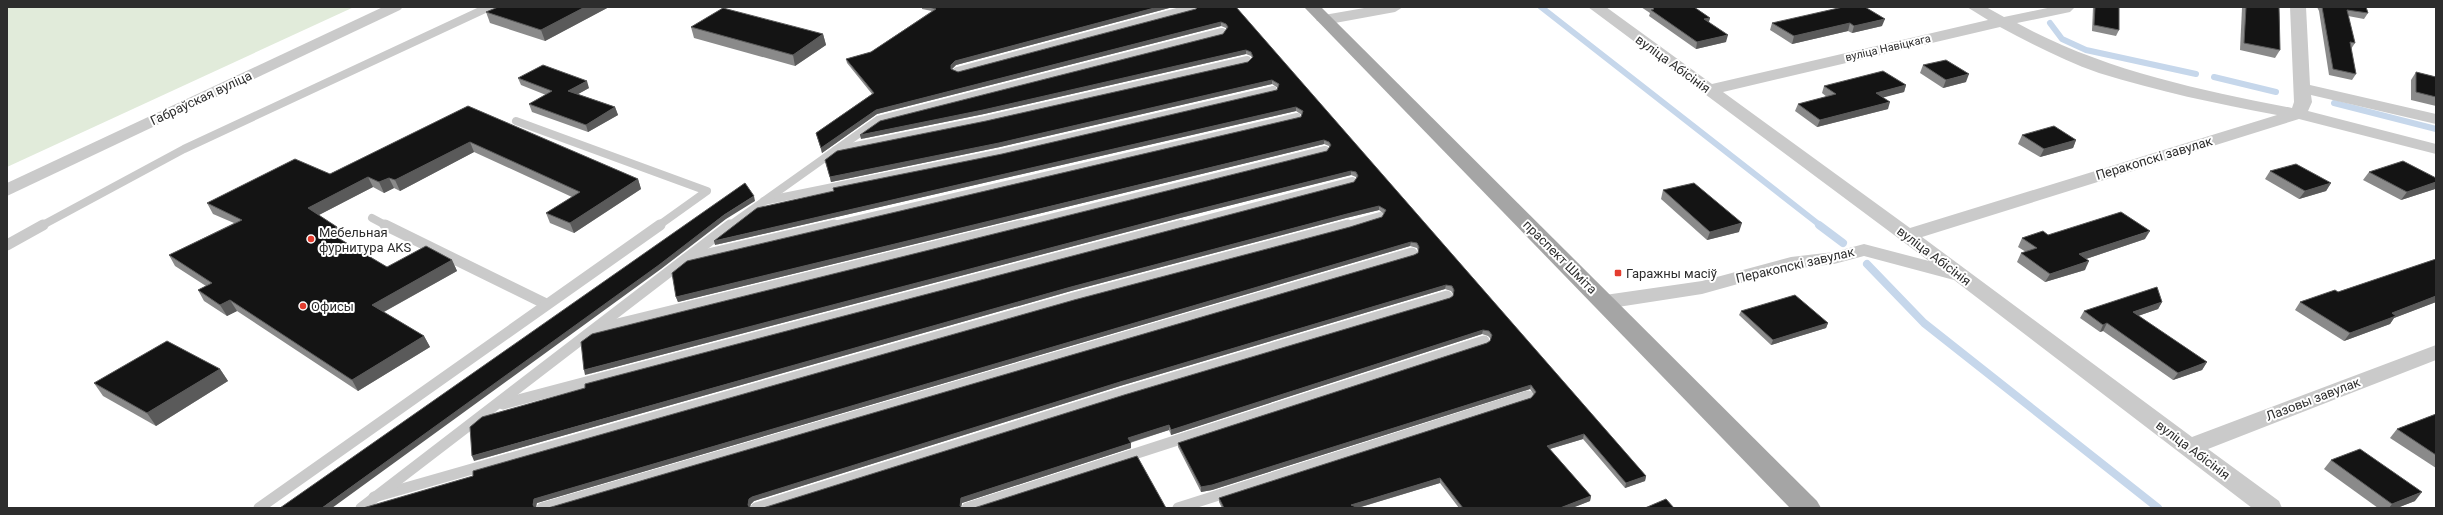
<svg xmlns="http://www.w3.org/2000/svg" width="2443" height="515" font-family="Roboto,sans-serif">
<style>
.green{fill:#e1ebda}
.lines{fill:none;stroke-linecap:round;stroke-linejoin:round}
.stream-far1{stroke:#c6d7eb;stroke-width:6}
.stream{stroke:#c6d7eb;stroke-width:8}
.service-far1{stroke:#cacaca;stroke-width:8}
.service{stroke:#cacaca;stroke-width:11}
.minor{fill:#cacaca;fill-rule:evenodd}
.primary{fill:#a5a5a5;fill-rule:evenodd}
.wall{fill:#8a8a8a}
.shaded-wall{fill:#5a5a5a}
.building{fill:#141414;stroke:#5a5a5a}
.poi-dot{fill:#e43d2f;stroke:#fff;stroke-width:1.5}
.labels{text-anchor:middle;dominant-baseline:central;stroke-width:4;stroke-linejoin:round;paint-order:stroke}
.far-street-label{font-size:11px;fill:#2d2d2d;stroke:#fff}
.street-label{font-size:13px;fill:#2d2d2d;stroke:#fff}
.poi-label{font-size:13px;fill:#2d2d2d;stroke:#fff;text-anchor:start}
</style>
<rect width="100%" height="100%" fill="#fff"/>
<!-- green -->
<polygon class="green" points="7,7 354,7 7,167"/>
<g class="lines">
<!-- stream-far1 -->
<g class="stream-far1">
<polyline points="1541,7 1821,226"/>
<polyline points="2050,23 2062,39 2086,50 2196,74"/>
<polyline points="2214,77 2276,92"/>
<polyline points="2334,103 2436,129"/>
</g>
<!-- stream -->
<g class="stream">
<polyline points="1819,225 1843,243"/>
<polyline points="1867,264 1924,323 2158,508"/>
</g>
<!-- service-far1 -->
<g class="service-far1">
<polyline points="957,71 1195,7"/>
<polyline points="516,121 707,191 658,226"/>
<polyline points="836,150 985,120 1247,60"/>
<polyline points="764,201 1001,153 1273,90"/>
<polyline points="372,218 387,226"/>
<polyline points="41,226 184,149 489,7"/>
<polyline points="729,226 878,120 1222,32"/>
<polyline points="830,226 1297,117"/>
<polyline points="1018,226 1325,150"/>
<polyline points="1179,226 1352,181"/>
<polyline points="1344,226 1380,216"/>
</g>
<!-- service -->
<g class="service">
<polyline points="385,225 546,304"/>
<polyline points="7,245 43,225"/>
<polyline points="686,259 834,225"/>
<polyline points="601,328 1022,225"/>
<polyline points="503,404 1182,225"/>
<polyline points="374,497 1073,298 1348,225"/>
<polyline points="259,508 660,225"/>
<polyline points="361,508 730,225"/>
<polyline points="542,508 1412,253"/>
<polyline points="756,508 1122,393 1447,296"/>
<polyline points="967,508 1484,341"/>
<polyline points="1178,508 1528,396"/>
</g>
<!-- minor -->
<g class="minor">
<polygon points="383,7 403,7 400,10 7,196 7,183"/>
<polygon points="1370,7 1403,7 1395,12 1324,25 1316,20 1324,15"/>
<path d="M1588,7H1606L1712,84L1988,20L1967,7H1986L2004,17L2052,7H2075L2070,12L2017,23C2103,70 2196,89 2292,108L2294,102L2290,7H2306L2310,85L2436,114V124L2311,95L2312,102L2308,111L2436,144V154L2299,119L1922,237L2192,437L2436,345V360L2208,449L2279,501L2282,508H2252L1954,280L1864,256L1834,264L1792,269L1702,294L1605,309L1598,307L1595,302L1598,297L1605,295L1702,281L1791,257L1834,252L1864,244L1929,261ZM2000,27C2032,44 2065,61 2099,73C2157,91 2217,104 2277,115L1910,228L1723,92Z"/>
</g>
<!-- primary -->
<polygon class="primary" points="1304,7 1321,7 1817,501 1821,508 1790,508"/>
</g>
<!-- wall -->
<g class="wall">
<polygon points="498,7 609,7 545,41 490,23 486,12"/>
<polygon points="922,7 1173,7 956,65 952,69 958,72 1236,7 1646,476 1645,481 1625,488 1583,439 1550,449 1591,496 1590,501 1572,508 1459,508 1440,483 1358,508 1359,508 1222,508 1219,502 1219,498 1531,398 1534,395 1530,389 1212,490 1201,492 1178,447 1178,443 1487,343 1490,341 1491,339 1488,336 1482,334 1171,435 1169,430 1130,443 1131,448 962,503 961,507 763,508 1450,298 1453,296 1453,294 1451,291 1445,289 1120,386 754,501 751,504 548,508 1414,255 1418,253 1418,251 1417,248 1410,246 537,503 363,508 1350,227 1382,217 1384,214 1379,210 1346,218 1071,291 474,461 1354,182 1356,178 1356,177 1351,175 1180,218 585,375 1327,151 1329,147 1329,146 1324,144 678,302 676,297 1301,117 1302,115 1296,111 715,245 1002,154 1277,90 1278,88 1272,84 1000,147 831,182 825,160 986,121 1248,62 1252,58 1251,56 1246,54 984,114 861,139 1223,34 1226,29 1226,28 1221,26 877,114 822,153 816,133 872,94 847,63 846,59 871,52 932,11 922,9"/>
<polygon points="1641,7 1694,7 1710,18 1709,22 1726,42 1696,49 1649,16 1650,13"/>
<polygon points="1843,7 1882,26 1852,33 1848,31 1792,44 1770,30 1772,23"/>
<polygon points="2093,7 2119,7 2119,30 2116,36 2092,31"/>
<polygon points="2243,7 2279,7 2280,50 2275,58 2240,50 2242,8"/>
<polygon points="2317,7 2366,7 2368,13 2364,19 2348,16 2355,43 2351,49 2356,74 2352,80 2329,75 2319,11"/>
<polygon points="691,27 823,34 826,45 795,66 694,38"/>
<polygon points="1923,65 1966,82 1943,88 1920,73"/>
<polygon points="2416,72 2436,77 2436,106 2411,100 2411,80"/>
<polygon points="518,78 589,88 578,94 615,107 618,115 588,132 532,112 529,104 546,95 521,85"/>
<polygon points="1906,85 1904,92 1883,97 1888,109 1817,127 1795,111 1798,104 1827,97 1822,93 1824,86"/>
<polygon points="468,106 638,179 641,189 574,233 550,223 546,213 572,197 474,152 400,191 394,188 384,193 373,187 319,215 343,237 340,239 387,267 452,260 457,271 384,312 424,336 430,347 358,391 237,311 227,316 204,301 198,290 206,286 175,266 169,255 234,223 213,214 207,203 330,174"/>
<polygon points="2022,135 2076,140 2073,148 2040,157 2018,144"/>
<polygon points="2270,171 2331,183 2326,191 2299,199 2265,179"/>
<polygon points="2369,172 2436,178 2436,188 2435,189 2401,200 2363,180"/>
<polygon points="1663,190 1739,232 1707,240 1661,199"/>
<polygon points="2048,235 2145,239 2086,259 2085,270 2045,282 2017,262 2021,253 2026,252 2018,247 2022,238"/>
<polygon points="2436,259 2436,302 2394,318 2390,324 2344,341 2295,310 2300,302 2338,292"/>
<polygon points="2162,302 2158,309 2138,316 2207,362 2202,370 2173,380 2103,331 2100,332 2080,318 2084,311"/>
<polygon points="1741,311 1828,323 1826,328 1771,345 1739,315"/>
<polygon points="220,369 228,381 156,426 103,396 94,383"/>
<polygon points="2436,414 2436,468 2390,438 2397,429"/>
<polygon points="2331,460 2415,501 2397,508 2378,508 2324,469"/>
</g>
<!-- shaded-wall -->
<g class="shaded-wall">
<polygon points="585,7 609,7 545,41 541,30"/>
<polygon points="1158,7 1173,7 956,65 952,69 952,73 951,65 955,61"/>
<polygon points="1710,18 1708,24 1704,19"/>
<polygon points="1885,19 1882,26 1852,33 1854,26"/>
<polygon points="1221,22 1221,26 877,114 822,153 821,148 876,110"/>
<polygon points="1850,23 1848,31 1792,44 1794,36"/>
<polygon points="823,34 826,45 795,66 793,55"/>
<polygon points="1728,35 1726,42 1696,49 1697,42"/>
<polygon points="1246,50 1246,54 984,114 861,139 860,135"/>
<polygon points="1969,74 1966,82 1943,88 1946,80"/>
<polygon points="1272,80 1272,84 1000,147 831,182 830,177"/>
<polygon points="587,81 589,88 571,98 568,91"/>
<polygon points="1906,85 1904,92 1874,100 1876,93"/>
<polygon points="1890,102 1888,109 1817,127 1820,120"/>
<polygon points="615,107 618,115 588,132 586,125"/>
<polygon points="1296,107 1296,111 715,245 714,241"/>
<polygon points="1324,140 1324,144 678,302 676,297"/>
<polygon points="2076,140 2073,148 2040,157 2044,149"/>
<polygon points="470,142 474,152 400,191 395,180"/>
<polygon points="1351,171 1351,175 1180,218 585,375 584,370 1180,214"/>
<polygon points="368,177 373,187 313,218 308,208"/>
<polygon points="389,178 394,188 384,193 379,182"/>
<polygon points="638,179 641,189 574,233 570,223"/>
<polygon points="2436,182 2436,188 2435,189 2401,200 2407,192"/>
<polygon points="2331,183 2326,191 2299,199 2305,191"/>
<polygon points="754,196 755,201 726,219 661,269 332,508 322,508 724,215"/>
<polygon points="1379,206 1379,210 1346,218 1071,291 474,461 472,456 1071,287 1347,214"/>
<polygon points="1742,223 1739,232 1707,240 1710,232"/>
<polygon points="337,227 343,237 333,242 328,232"/>
<polygon points="2150,231 2145,239 2074,263 2079,254"/>
<polygon points="1411,242 1410,246 537,503 536,508 534,508 533,505 534,499"/>
<polygon points="452,260 457,271 378,315 372,305"/>
<polygon points="2089,261 2085,270 2045,282 2050,274"/>
<polygon points="1446,285 1445,289 1120,386 754,501 751,504 750,508 748,505 749,499 752,497 1120,382"/>
<polygon points="2436,296 2436,302 2394,318 2390,324 2344,341 2350,333 2392,313"/>
<polygon points="230,300 237,311 227,316 220,305"/>
<polygon points="2162,302 2158,309 2129,319 2133,312"/>
<polygon points="1828,323 1826,328 1771,345 1773,340"/>
<polygon points="2107,323 2103,331 2100,332 2103,325"/>
<polygon points="1483,330 1482,334 1171,435 1171,430"/>
<polygon points="424,336 430,347 358,391 352,380"/>
<polygon points="2207,362 2202,370 2173,380 2178,373"/>
<polygon points="220,369 228,381 156,426 147,413"/>
<polygon points="1531,385 1530,389 1212,490 1201,492 1201,487"/>
<polygon points="1169,425 1169,430 1128,443 1128,438"/>
<polygon points="1584,434 1583,439 1546,450 1547,446"/>
<polygon points="1131,443 1131,448 962,503 961,508 960,506 961,498"/>
<polygon points="1646,476 1645,481 1625,488 1626,483"/>
<polygon points="1440,478 1440,483 1357,508 1351,505"/>
<polygon points="2422,492 2415,501 2397,508 2389,508 2392,504"/>
<polygon points="1591,496 1590,501 1572,508 1560,508"/>
</g>
<!-- building -->
<g class="building">
<polygon points="498,7 585,7 541,30 486,12"/>
<polygon points="929,7 1158,7 955,61 951,65 951,69 958,72 1196,9 1197,7 1236,7 1646,476 1626,483 1584,434 1547,446 1591,496 1560,508 1463,508 1440,478 1351,505 1359,508 1224,508 1219,498 1531,398 1536,392 1531,385 1212,485 1201,487 1178,443 1487,343 1490,341 1492,335 1489,331 1483,330 1171,430 1169,425 1128,438 1131,443 961,498 960,506 962,508 763,508 1124,395 1450,298 1453,296 1454,290 1452,286 1446,285 1120,382 752,497 749,499 748,505 750,508 548,508 1414,255 1418,253 1419,247 1417,243 1411,242 534,499 533,505 535,508 363,508 473,476 473,471 1074,300 1350,227 1382,217 1386,210 1379,206 1347,214 1071,287 472,456 470,427 482,417 585,388 585,384 1354,182 1358,176 1356,172 1351,171 1180,214 584,370 581,342 592,334 1327,151 1331,145 1329,142 1324,140 676,297 672,273 687,261 1301,117 1303,111 1296,107 714,241 757,208 834,191 833,188 1002,154 1277,90 1279,84 1272,80 999,143 830,177 825,160 837,151 986,121 1248,62 1253,57 1251,52 1246,50 983,110 860,135 880,121 1223,34 1228,27 1226,24 1221,22 876,110 821,148 816,133 874,93 846,59 871,52 936,9"/>
<polygon points="1652,7 1694,7 1710,18 1704,19 1728,35 1697,42 1651,10 1654,9"/>
<polygon points="1843,7 1865,7 1885,19 1854,26 1850,23 1794,36 1772,23"/>
<polygon points="2095,7 2119,7 2119,30 2094,25"/>
<polygon points="2246,7 2279,7 2280,50 2244,43"/>
<polygon points="2322,7 2366,7 2368,13 2347,10 2355,43 2350,42 2356,74 2333,69"/>
<polygon points="723,8 823,34 793,55 691,27"/>
<polygon points="1946,60 1969,74 1946,80 1923,65"/>
<polygon points="543,65 587,81 568,91 615,107 586,125 529,104 552,91 518,78"/>
<polygon points="1883,71 1906,85 1876,93 1890,102 1820,120 1798,104 1836,94 1824,86"/>
<polygon points="2416,72 2436,77 2436,97 2416,92"/>
<polygon points="468,106 638,179 570,223 546,213 580,192 470,142 395,180 389,178 379,182 368,177 308,208 337,227 328,232 387,267 426,246 452,260 372,305 424,336 352,380 230,300 220,305 198,290 212,283 169,255 242,220 207,203 295,159 330,174"/>
<polygon points="2054,126 2076,140 2044,149 2022,135"/>
<polygon points="2403,161 2436,178 2436,182 2407,192 2369,172"/>
<polygon points="2296,164 2331,183 2305,191 2270,171"/>
<polygon points="745,183 754,196 724,215 659,265 322,508 280,508"/>
<polygon points="1694,183 1742,223 1710,232 1663,190"/>
<polygon points="2121,212 2150,231 2079,254 2089,261 2050,274 2021,253 2037,248 2022,238 2043,231 2048,235"/>
<polygon points="2436,259 2436,296 2392,313 2396,316 2350,333 2300,302 2335,290 2338,292"/>
<polygon points="2157,287 2162,302 2133,312 2207,362 2178,373 2107,323 2103,325 2084,311"/>
<polygon points="1795,295 1828,323 1773,340 1741,311"/>
<polygon points="167,341 220,369 147,413 94,383"/>
<polygon points="2436,414 2436,455 2397,429"/>
<polygon points="2360,449 2422,492 2392,504 2331,460"/>
<polygon points="1137,456 1166,508 974,508"/>
<polygon points="1666,499 1674,508 1645,508"/>
</g>
<!-- markers -->
<g class="poi-dot">
<circle cx="311" cy="239" r="4"/>
<rect x="1614" y="269" width="8" height="8" rx="2"/>
<circle cx="303" cy="306" r="4"/>
</g>
<g class="labels">
<!-- far-street labels -->
<g class="far-street-label">
<text transform="translate(1888 48) rotate(-13)">вуліца Навіцкага</text>
</g>
<!-- street labels -->
<g class="street-label">
<text transform="translate(1673 64) rotate(36)">вуліца Абісінія</text>
<text transform="translate(201 98) rotate(-25)">Габраўская вуліца</text>
<text transform="translate(2154 158) rotate(-17)">Перакопскі завулак</text>
<text transform="translate(1934 256) rotate(37)">вуліца Абісінія</text>
<text transform="translate(1560 257) rotate(45)">праспект Шміта</text>
<text transform="translate(1795 265) rotate(-13)">Перакопскі завулак</text>
<text transform="translate(2313 399) rotate(-21)">Лазовы завулак</text>
<text transform="translate(2193 450) rotate(37)">вуліца Абісінія</text>
</g>
<!-- poi labels -->
<g class="poi-label">
<text x="319" y="232">Мебельная<tspan x="319" dy="15">фурнитура AKS</tspan></text>
<text x="1626" y="273">Гаражны масіў</text>
<text x="311" y="306">Офисы</text>
</g>
</g>
<!-- border -->
<rect width="2443" height="515" fill="none" stroke="#2d2d2d" stroke-width="16"/>
</svg>
